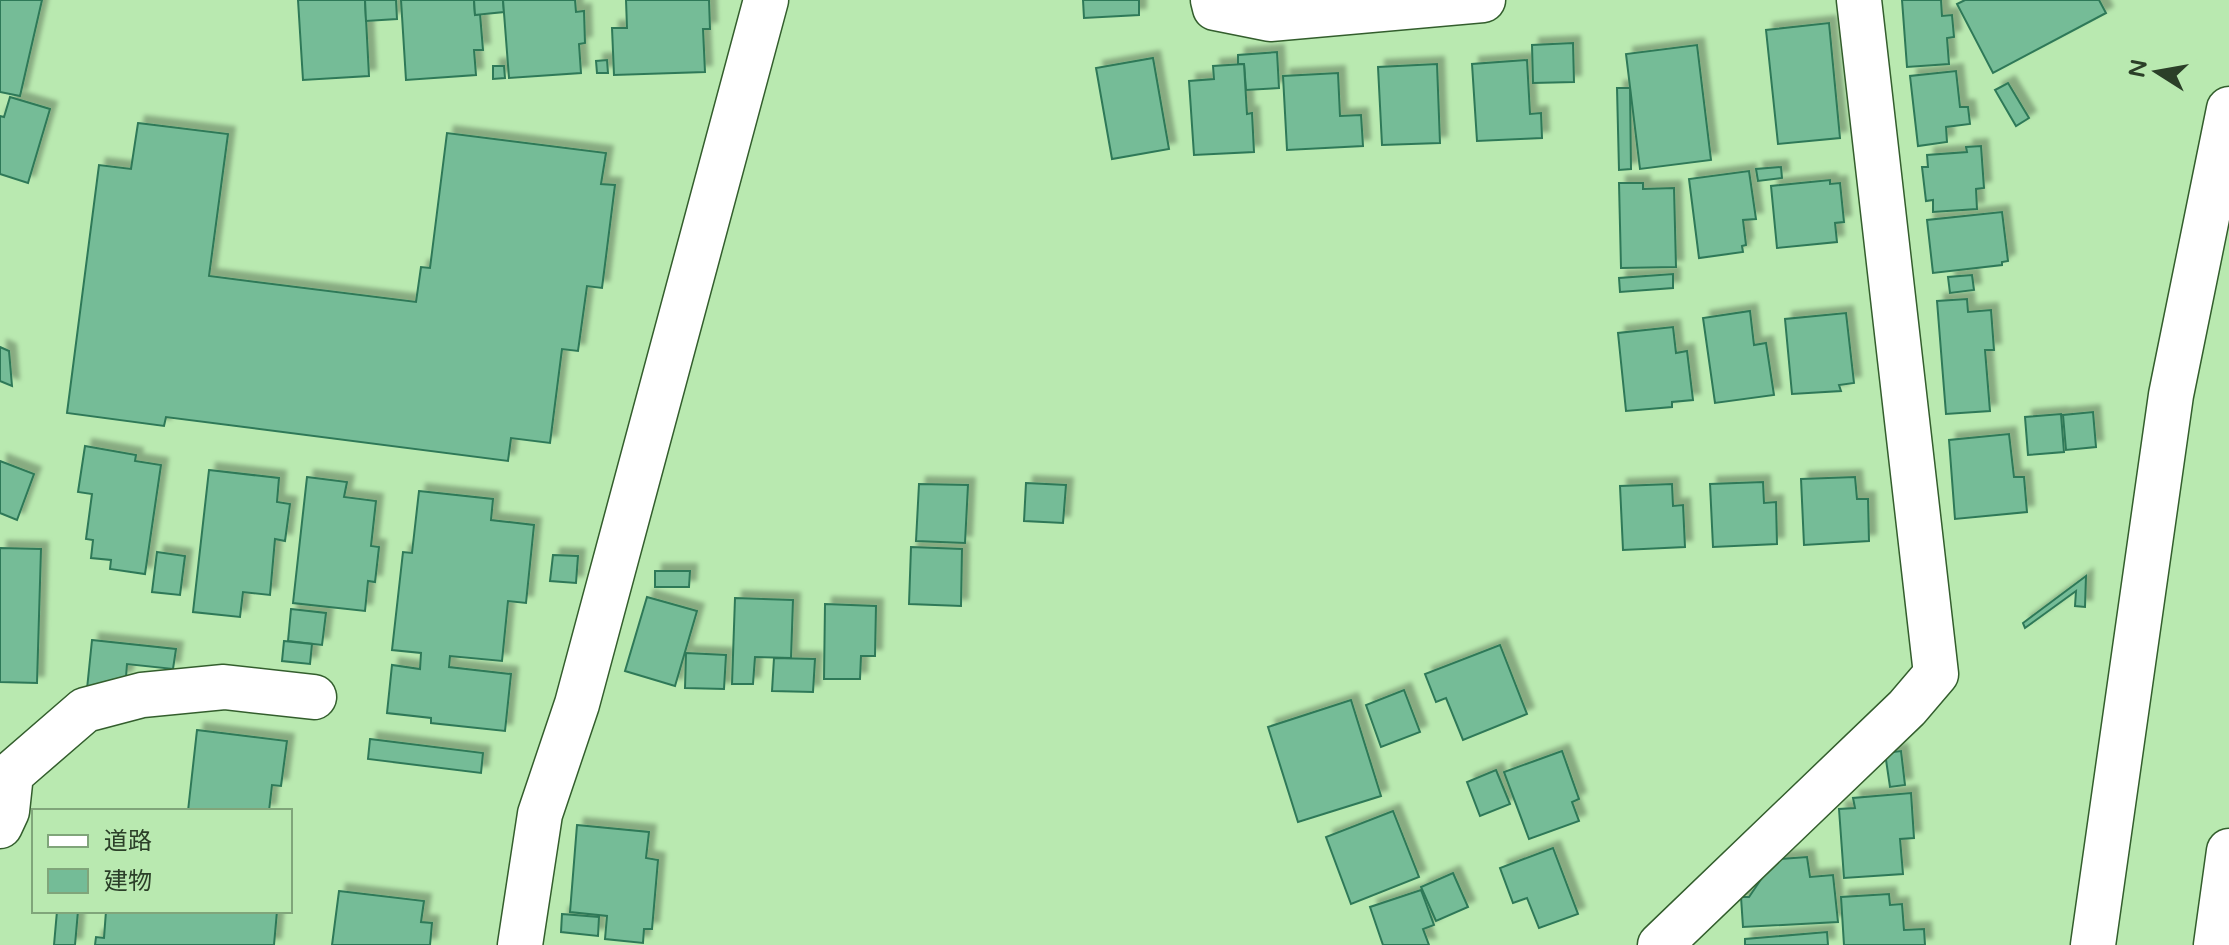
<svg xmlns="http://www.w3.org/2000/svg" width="2229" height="945" font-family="'Varela Round','Noto Sans JP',sans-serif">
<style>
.building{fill:#74bc97;stroke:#2f7958;stroke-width:2;filter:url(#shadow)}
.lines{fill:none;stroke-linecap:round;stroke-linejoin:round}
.minor-casing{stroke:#335e2d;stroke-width:47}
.tertiary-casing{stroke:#335e2d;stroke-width:47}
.minor{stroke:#fff;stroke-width:44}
.tertiary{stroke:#fff;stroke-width:44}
</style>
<defs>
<filter id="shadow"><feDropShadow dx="7" dy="-7" stdDeviation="2" flood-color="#0004"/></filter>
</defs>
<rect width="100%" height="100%" fill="#b9e9b0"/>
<!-- building -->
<g class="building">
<polygon points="0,0 42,0 20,96 0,92"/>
<polygon points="298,0 365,0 369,76 303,80"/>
<polygon points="365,0 396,0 397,19 366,21"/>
<polygon points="401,0 474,0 475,15 480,14 483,50 474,50 476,75 406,80"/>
<polygon points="474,0 503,0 504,12 475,15"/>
<polygon points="503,0 575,0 576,12 584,11 585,43 579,44 581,73 509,78"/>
<polygon points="626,0 709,0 710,29 703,29 705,72 614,75 612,28 627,28"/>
<polygon points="1083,0 1139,0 1139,15 1084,18"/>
<polygon points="1902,0 1941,0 1942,16 1952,15 1954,37 1947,38 1949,64 1907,67"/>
<polygon points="1965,0 2099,0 2106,13 1993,73 1957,4"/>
<polygon points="1829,23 1840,138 1778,144 1766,30"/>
<polygon points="1573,43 1574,82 1533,83 1532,45"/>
<polygon points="1697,45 1711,160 1640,169 1626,54"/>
<polygon points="1277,52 1279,88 1246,90 1244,64 1238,64 1238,55"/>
<polygon points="1153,58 1169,149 1112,159 1096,68"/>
<polygon points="607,60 608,73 597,73 596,61"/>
<polygon points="1527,60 1530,114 1541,113 1542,138 1477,141 1472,64"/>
<polygon points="1244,64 1247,114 1252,113 1254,152 1194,155 1189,81 1214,79 1213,66"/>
<polygon points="1437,64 1440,143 1382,145 1378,67"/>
<polygon points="493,66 504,66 505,78 493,79"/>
<polygon points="1956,71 1960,107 1968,107 1970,124 1946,127 1947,142 1918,146 1910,76"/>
<polygon points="1338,73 1340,116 1361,115 1363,146 1287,150 1283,76"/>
<polygon points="2008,83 2029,118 2016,126 1995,90"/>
<polygon points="1617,88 1630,88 1631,169 1619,170"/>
<polygon points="10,97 50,109 28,183 0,174 0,116 4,117"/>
<polygon points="138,123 228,134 209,276 416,302 421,267 430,268 447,133 606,153 601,184 615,185 602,288 587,286 578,351 562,349 550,443 511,438 508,461 166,417 164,426 67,413 99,165 131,169"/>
<polygon points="1981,146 1984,188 1976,189 1977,209 1933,212 1933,200 1926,201 1922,167 1928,167 1927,155 1967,152 1966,147"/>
<polygon points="1781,167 1782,178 1758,181 1756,169"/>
<polygon points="1749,171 1756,219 1743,220 1746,245 1742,246 1743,252 1699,258 1689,179"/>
<polygon points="1830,180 1830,184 1840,183 1844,222 1835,223 1837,242 1777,248 1771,186"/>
<polygon points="1619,183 1643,183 1643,189 1674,188 1676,267 1621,268"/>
<polygon points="2002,212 2008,261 2002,262 2002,265 1933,273 1927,220"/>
<polygon points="1673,274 1673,288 1620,292 1619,278"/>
<polygon points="1972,275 1974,290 1950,293 1948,277"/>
<polygon points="1967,299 1968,312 1991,310 1994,350 1985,350 1990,411 1946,414 1937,301"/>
<polygon points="1750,311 1754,345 1766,343 1774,395 1715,403 1703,318"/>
<polygon points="1846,313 1854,383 1839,385 1841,391 1792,394 1785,319"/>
<polygon points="1673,327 1676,353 1687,351 1693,400 1672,402 1672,407 1626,411 1618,333"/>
<polygon points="0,347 9,351 12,386 0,381"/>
<polygon points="2093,412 2096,447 2066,450 2063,415"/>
<polygon points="2061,414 2064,452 2028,455 2025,417"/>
<polygon points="2009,434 2014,477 2024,477 2027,512 1955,519 1949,440"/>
<polygon points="85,446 136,455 135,461 161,465 145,574 110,569 111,560 91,558 93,540 86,539 92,494 78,492"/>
<polygon points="0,461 34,474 17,520 0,513"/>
<polygon points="209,470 279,478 277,502 290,504 285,541 275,539 270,595 243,592 240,617 193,612"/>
<polygon points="307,477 347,482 344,497 376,501 371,546 379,547 375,582 368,581 365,611 293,603"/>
<polygon points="1855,477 1857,499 1868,499 1869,541 1804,545 1801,479"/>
<polygon points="1763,482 1764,503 1776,502 1777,544 1713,547 1710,484"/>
<polygon points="1026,483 1066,485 1063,523 1024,521"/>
<polygon points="919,484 968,485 965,543 916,541"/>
<polygon points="1672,484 1673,506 1683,505 1685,547 1623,550 1620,486"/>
<polygon points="419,491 493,499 491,520 534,525 526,603 508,601 502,661 450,656 449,667 511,674 505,731 431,723 431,718 387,713 392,665 420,669 421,653 392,650 403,552 412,553"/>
<polygon points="911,547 962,549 961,606 909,604"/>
<polygon points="0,548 41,549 37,683 0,682"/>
<polygon points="157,552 185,556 180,595 152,592"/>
<polygon points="553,555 578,556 576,583 550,581"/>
<polygon points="655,571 690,571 689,587 655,587"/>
<polygon points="2086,576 2085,607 2075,606 2076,591 2025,628 2023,623"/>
<polygon points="647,597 697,611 675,686 625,671"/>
<polygon points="735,598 793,600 791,658 755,657 753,684 732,684"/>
<polygon points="825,604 876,606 875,656 861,656 860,679 824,679"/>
<polygon points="291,609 326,613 322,645 288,641"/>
<polygon points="92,640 176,649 173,669 127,664 126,677 87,689"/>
<polygon points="284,641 312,644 310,664 282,661"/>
<polygon points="1500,645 1527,714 1463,740 1446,698 1436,702 1425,674"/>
<polygon points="686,653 726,655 724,689 685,688"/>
<polygon points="774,658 815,659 813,692 772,691"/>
<polygon points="1404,690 1420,732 1381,747 1366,705"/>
<polygon points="1351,700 1381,796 1298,822 1268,727"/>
<polygon points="197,730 287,741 281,786 272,785 269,811 188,811"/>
<polygon points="370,739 483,753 481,773 368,759"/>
<polygon points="1562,751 1579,799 1572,802 1579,821 1529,839 1504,772"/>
<polygon points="1901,751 1905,785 1890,787 1885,753"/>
<polygon points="1496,770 1510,804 1480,816 1467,782"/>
<polygon points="1911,793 1914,838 1900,839 1903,874 1844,878 1839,809 1855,808 1853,798"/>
<polygon points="1393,811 1419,877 1351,904 1326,837"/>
<polygon points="577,825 649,832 646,858 658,860 652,929 644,929 643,943 605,939 607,916 570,912"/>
<polygon points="1553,848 1578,914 1539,928 1527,898 1513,903 1500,868"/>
<polygon points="1807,857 1810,877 1833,875 1838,922 1743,927 1741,897 1749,897 1768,869 1780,859"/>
<polygon points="1453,873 1468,907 1436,921 1421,887"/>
<polygon points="1421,890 1434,925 1423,929 1429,945 1383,945 1370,907"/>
<polygon points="339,891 424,901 421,922 432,923 430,945 332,945"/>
<polygon points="1889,894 1890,905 1902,904 1904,930 1924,929 1925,945 1844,945 1841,897"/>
<polygon points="57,911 78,911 75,945 54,945"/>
<polygon points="106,911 277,911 274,945 95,945 96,937 104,938"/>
<polygon points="562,914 599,917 598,936 561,932"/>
<polygon points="1827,932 1828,945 1745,945 1745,939"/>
</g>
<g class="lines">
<defs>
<g id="minor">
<polyline points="1213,0 1215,8 1270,19 1483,0"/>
<polyline points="0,826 7,811 11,774 85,710 142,695 224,687 314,697"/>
<polyline points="520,945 540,814 577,704 766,0"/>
<polyline points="1660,945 1907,708 1936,674 1859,0"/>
<polyline points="2093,945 2171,395 2229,109"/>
</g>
<polyline id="tertiary" points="2216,945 2229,851"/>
</defs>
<!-- minor casing -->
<use href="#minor" class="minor-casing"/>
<!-- tertiary casing -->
<use href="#tertiary" class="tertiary-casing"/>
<!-- minor -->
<use href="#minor" class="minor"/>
<!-- tertiary -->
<use href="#tertiary" class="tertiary"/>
</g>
<!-- legend -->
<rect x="32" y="809" width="260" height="104" fill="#b9e9b0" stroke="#80a57a" stroke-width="2"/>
<rect x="48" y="835" width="40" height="12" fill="#ffffff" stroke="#80a57a" stroke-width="2"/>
<text x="104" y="849" font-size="24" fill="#2b3f28">道路</text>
<rect x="48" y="869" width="40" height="24" fill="#74bc97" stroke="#80a57a" stroke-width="2"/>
<text x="104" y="889" font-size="24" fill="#2b3f28">建物</text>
<!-- north arrow -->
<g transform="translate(2157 72) rotate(281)" stroke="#b9e9b0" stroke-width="6" paint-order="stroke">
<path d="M0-6L14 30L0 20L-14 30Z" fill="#2b3f28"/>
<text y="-12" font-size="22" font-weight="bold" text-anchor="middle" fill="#2b3f28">N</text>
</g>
</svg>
